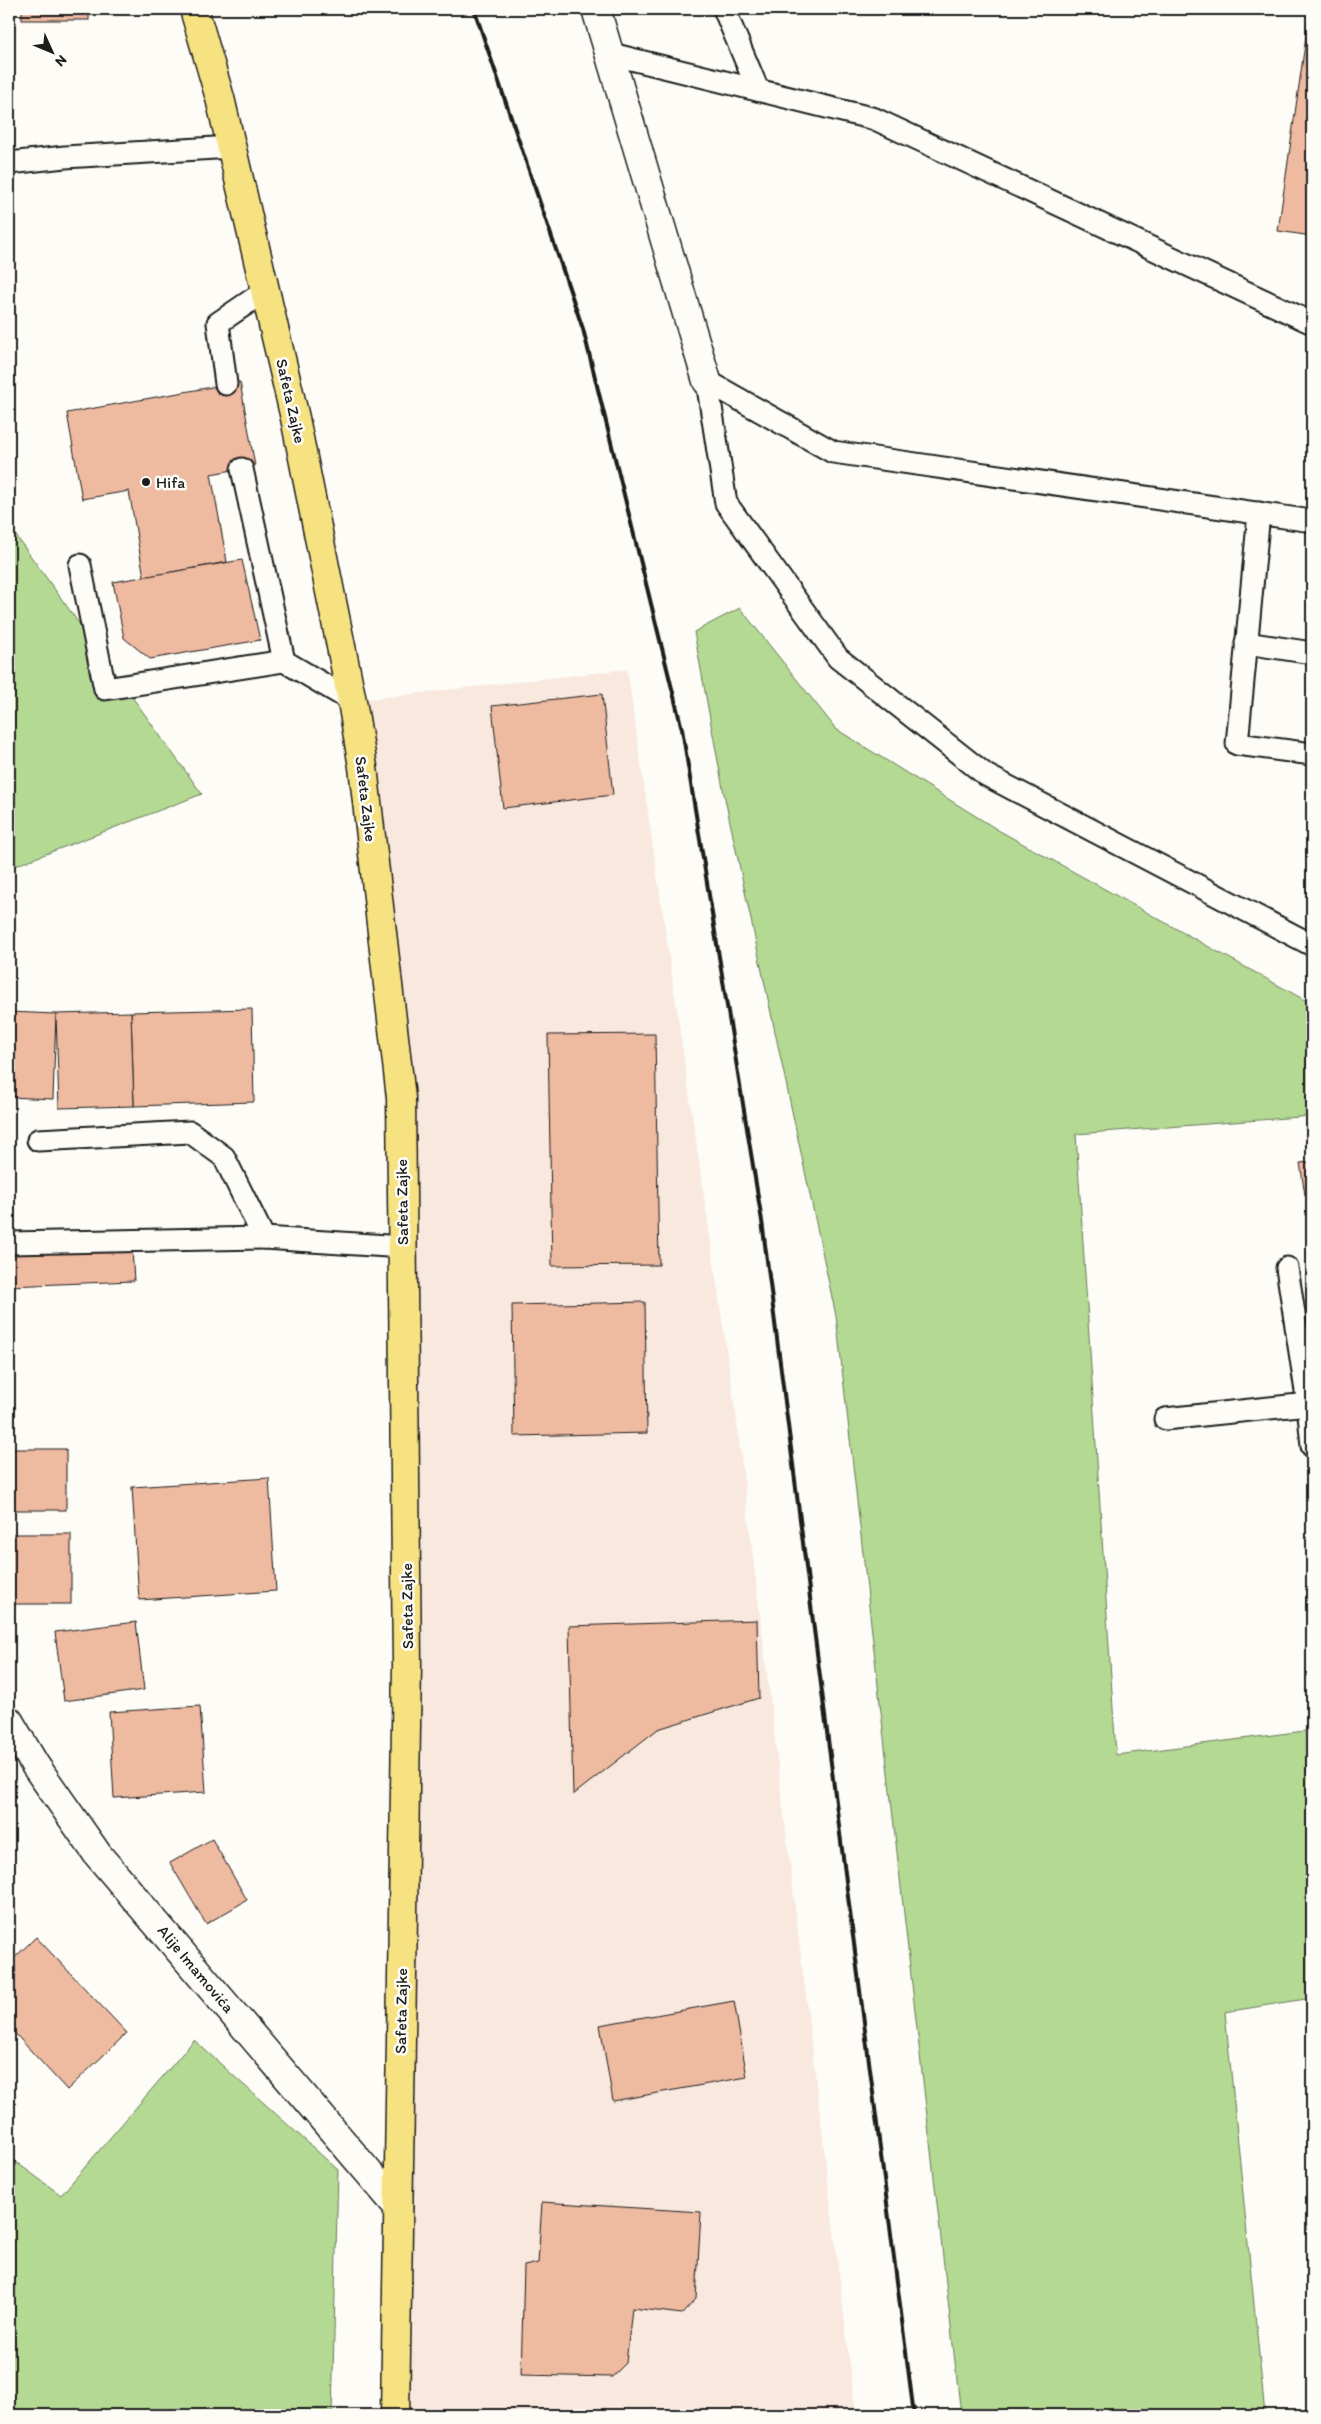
<svg xmlns="http://www.w3.org/2000/svg" width="1321" height="2424" font-family="Itim,sans-serif">
<style>
.built{fill:#f8e8dd}
.green{fill:#b4d993;stroke:#687a58}
.building{fill:#eebaa0;stroke:#1c1c1c}
.lines{fill:none;stroke-linecap:round;stroke-linejoin:round}
.service-casing{stroke:#1c1c1c;stroke-width:25}
.minor-casing{stroke:#1c1c1c;stroke-width:31}
.primary-casing{stroke:#1c1c1c;stroke-width:31}
.service{stroke:#fdfcf7;stroke-width:21}
.minor{stroke:#fdfcf7;stroke-width:28}
.primary{stroke:#f6e281;stroke-width:28}
.rail{stroke:#1c1c1c;stroke-width:4}
.poi-dot{fill:#1c1c1c;stroke:#fdfcf7;stroke-width:2}
.labels{text-anchor:middle;dominant-baseline:central;stroke-width:5;stroke-linejoin:round;paint-order:stroke}
.street-label{font-size:16px;fill:#1c1c1c;stroke:#fdfcf7}
.poi-label{font-size:16px;fill:#1c1c1c;stroke:#fdfcf7;text-anchor:start}
</style>
<rect width="100%" height="100%" fill="#fdfcf7"/>
<filter id="ink" filterUnits="userSpaceOnUse"><feTurbulence type="fractalNoise" baseFrequency=".02" numOctaves="2"/><feDisplacementMap in="SourceGraphic" scale="10" xChannelSelector="R" yChannelSelector="G"/><feConvolveMatrix kernelMatrix="1 2 1 2 8 2 1 2 1" color-interpolation-filters="sRGB"/></filter>
<g filter="url(#ink)">
<!-- built -->
<polygon class="built" points="627,669 736,1415 856,2415 392,2415 403,1247 352,701"/>
<!-- green -->
<g class="green">
<polygon points="9,526 202,794 9,868"/>
<polygon points="740,608 836,729 998,830 1312,1004 1312,1116 1076,1134 1116,1755 1312,1730 1312,1998 1225,2012 1265,2415 961,2415 836,1316 724,794 694,632"/>
<polygon points="194,2040 338,2170 332,2415 9,2415 9,2157 61,2195"/>
</g>
<!-- building -->
<g class="building">
<rect x="22" y="9" width="67" height="11"/>
<polygon points="1310,9 1312,9 1312,236 1278,231"/>
<polygon points="240,382 255,466 211,474 227,562 144,577 129,491 82,499 67,413"/>
<polygon points="242,560 260,640 150,659 124,638 113,582"/>
<polygon points="602,694 613,795 503,808 492,706"/>
<polygon points="252,1009 254,1102 134,1106 131,1012"/>
<polygon points="9,1012 56,1014 53,1099 9,1097"/>
<polygon points="131,1012 134,1106 59,1108 56,1014"/>
<polygon points="655,1034 659,1265 552,1266 548,1035"/>
<polygon points="1312,1162 1312,1193 1305,1195 1300,1163"/>
<polygon points="132,1248 134,1281 9,1286 9,1253"/>
<polygon points="645,1302 647,1433 514,1436 512,1305"/>
<rect x="9" y="1449" width="57" height="61"/>
<polygon points="269,1478 276,1591 139,1600 132,1487"/>
<rect x="9" y="1534" width="62" height="70"/>
<polygon points="757,1620 759,1698 658,1729 573,1795 569,1626"/>
<polygon points="136,1622 144,1690 64,1701 55,1632"/>
<polygon points="200,1706 206,1792 114,1798 109,1712"/>
<polygon points="212,1839 247,1900 206,1924 170,1863"/>
<polygon points="36,1937 127,2033 67,2090 9,2027 9,1963"/>
<polygon points="734,2001 747,2077 613,2101 600,2025"/>
<polygon points="542,2202 701,2212 696,2299 682,2314 632,2308 626,2363 612,2377 521,2375 524,2266 538,2263"/>
</g>
<g class="lines">
<defs>
<g id="service">
<polyline points="724,9 758,90"/>
<polyline points="611,54 875,119 1312,323"/>
<polyline points="9,163 65,157 232,147"/>
<polyline points="707,381 726,503 838,658 986,775 1312,945"/>
<polyline points="707,381 833,452 1312,521"/>
<polyline points="226,384 218,323 265,291"/>
<polyline points="242,469 284,661 352,701"/>
<polyline points="1259,513 1237,744 1312,754"/>
<polyline points="80,565 105,689 284,661"/>
<polyline points="1246,643 1312,653"/>
<polyline points="38,1140 190,1132 224,1157 264,1238 403,1247"/>
<polyline points="9,1243 264,1238"/>
<polyline points="1312,1404 1308,1404 1312,1446"/>
<polyline points="1165,1419 1308,1404 1287,1268"/>
</g>
<g id="minor">
<polyline points="596,9 707,381"/>
<polyline points="9,1721 35,1765 98,1855 398,2207"/>
</g>
<polyline id="primary" points="194,9 220,98 295,418 352,701 363,767 401,1098 407,1664 395,2415"/>
</defs>
<!-- service casing -->
<use href="#service" class="service-casing"/>
<!-- minor casing -->
<use href="#minor" class="minor-casing"/>
<!-- primary casing -->
<use href="#primary" class="primary-casing"/>
<!-- service -->
<use href="#service" class="service"/>
<!-- minor -->
<use href="#minor" class="minor"/>
<!-- primary -->
<use href="#primary" class="primary"/>
<!-- rail -->
<polyline class="rail" points="474,9 583,329 682,729 762,1221 914,2415"/>
</g>
</g>
<!-- markers -->
<circle class="poi-dot" cx="146" cy="482" r="5"/>
<g class="labels">
<!-- street labels -->
<g class="street-label">
<text transform="translate(291 401) rotate(77)">Safeta Zajke</text>
<text transform="translate(366 799) rotate(83)">Safeta Zajke</text>
<text transform="translate(402 1202) rotate(-91)">Safeta Zajke</text>
<text transform="translate(407 1606) rotate(-91)">Safeta Zajke</text>
<text transform="translate(196 1969) rotate(50)">Alije Imamovića</text>
<text transform="translate(401 2011) rotate(-89)">Safeta Zajke</text>
</g>
<!-- poi labels -->
<g class="poi-label">
<text x="156" y="482">Hifa</text>
</g>
</g>
<!-- margin -->
<rect width="1321" height="2424" fill="none" stroke="#fdfcf7" stroke-width="30"/>
<rect x="15" y="15" width="1291" height="2394" fill="none" stroke="#1c1c1c" stroke-width="2" filter="url(#ink)"/>
<!-- north arrow -->
<g transform="translate(52 52) rotate(134)" stroke="#fdfcf7" stroke-width="4" paint-order="stroke">
<path d="M0-4L9 19L0 12L-9 19Z" fill="#1c1c1c"/>
<text y="-8" font-size="14" font-weight="bold" text-anchor="middle" fill="#1c1c1c">N</text>
</g>
</svg>
